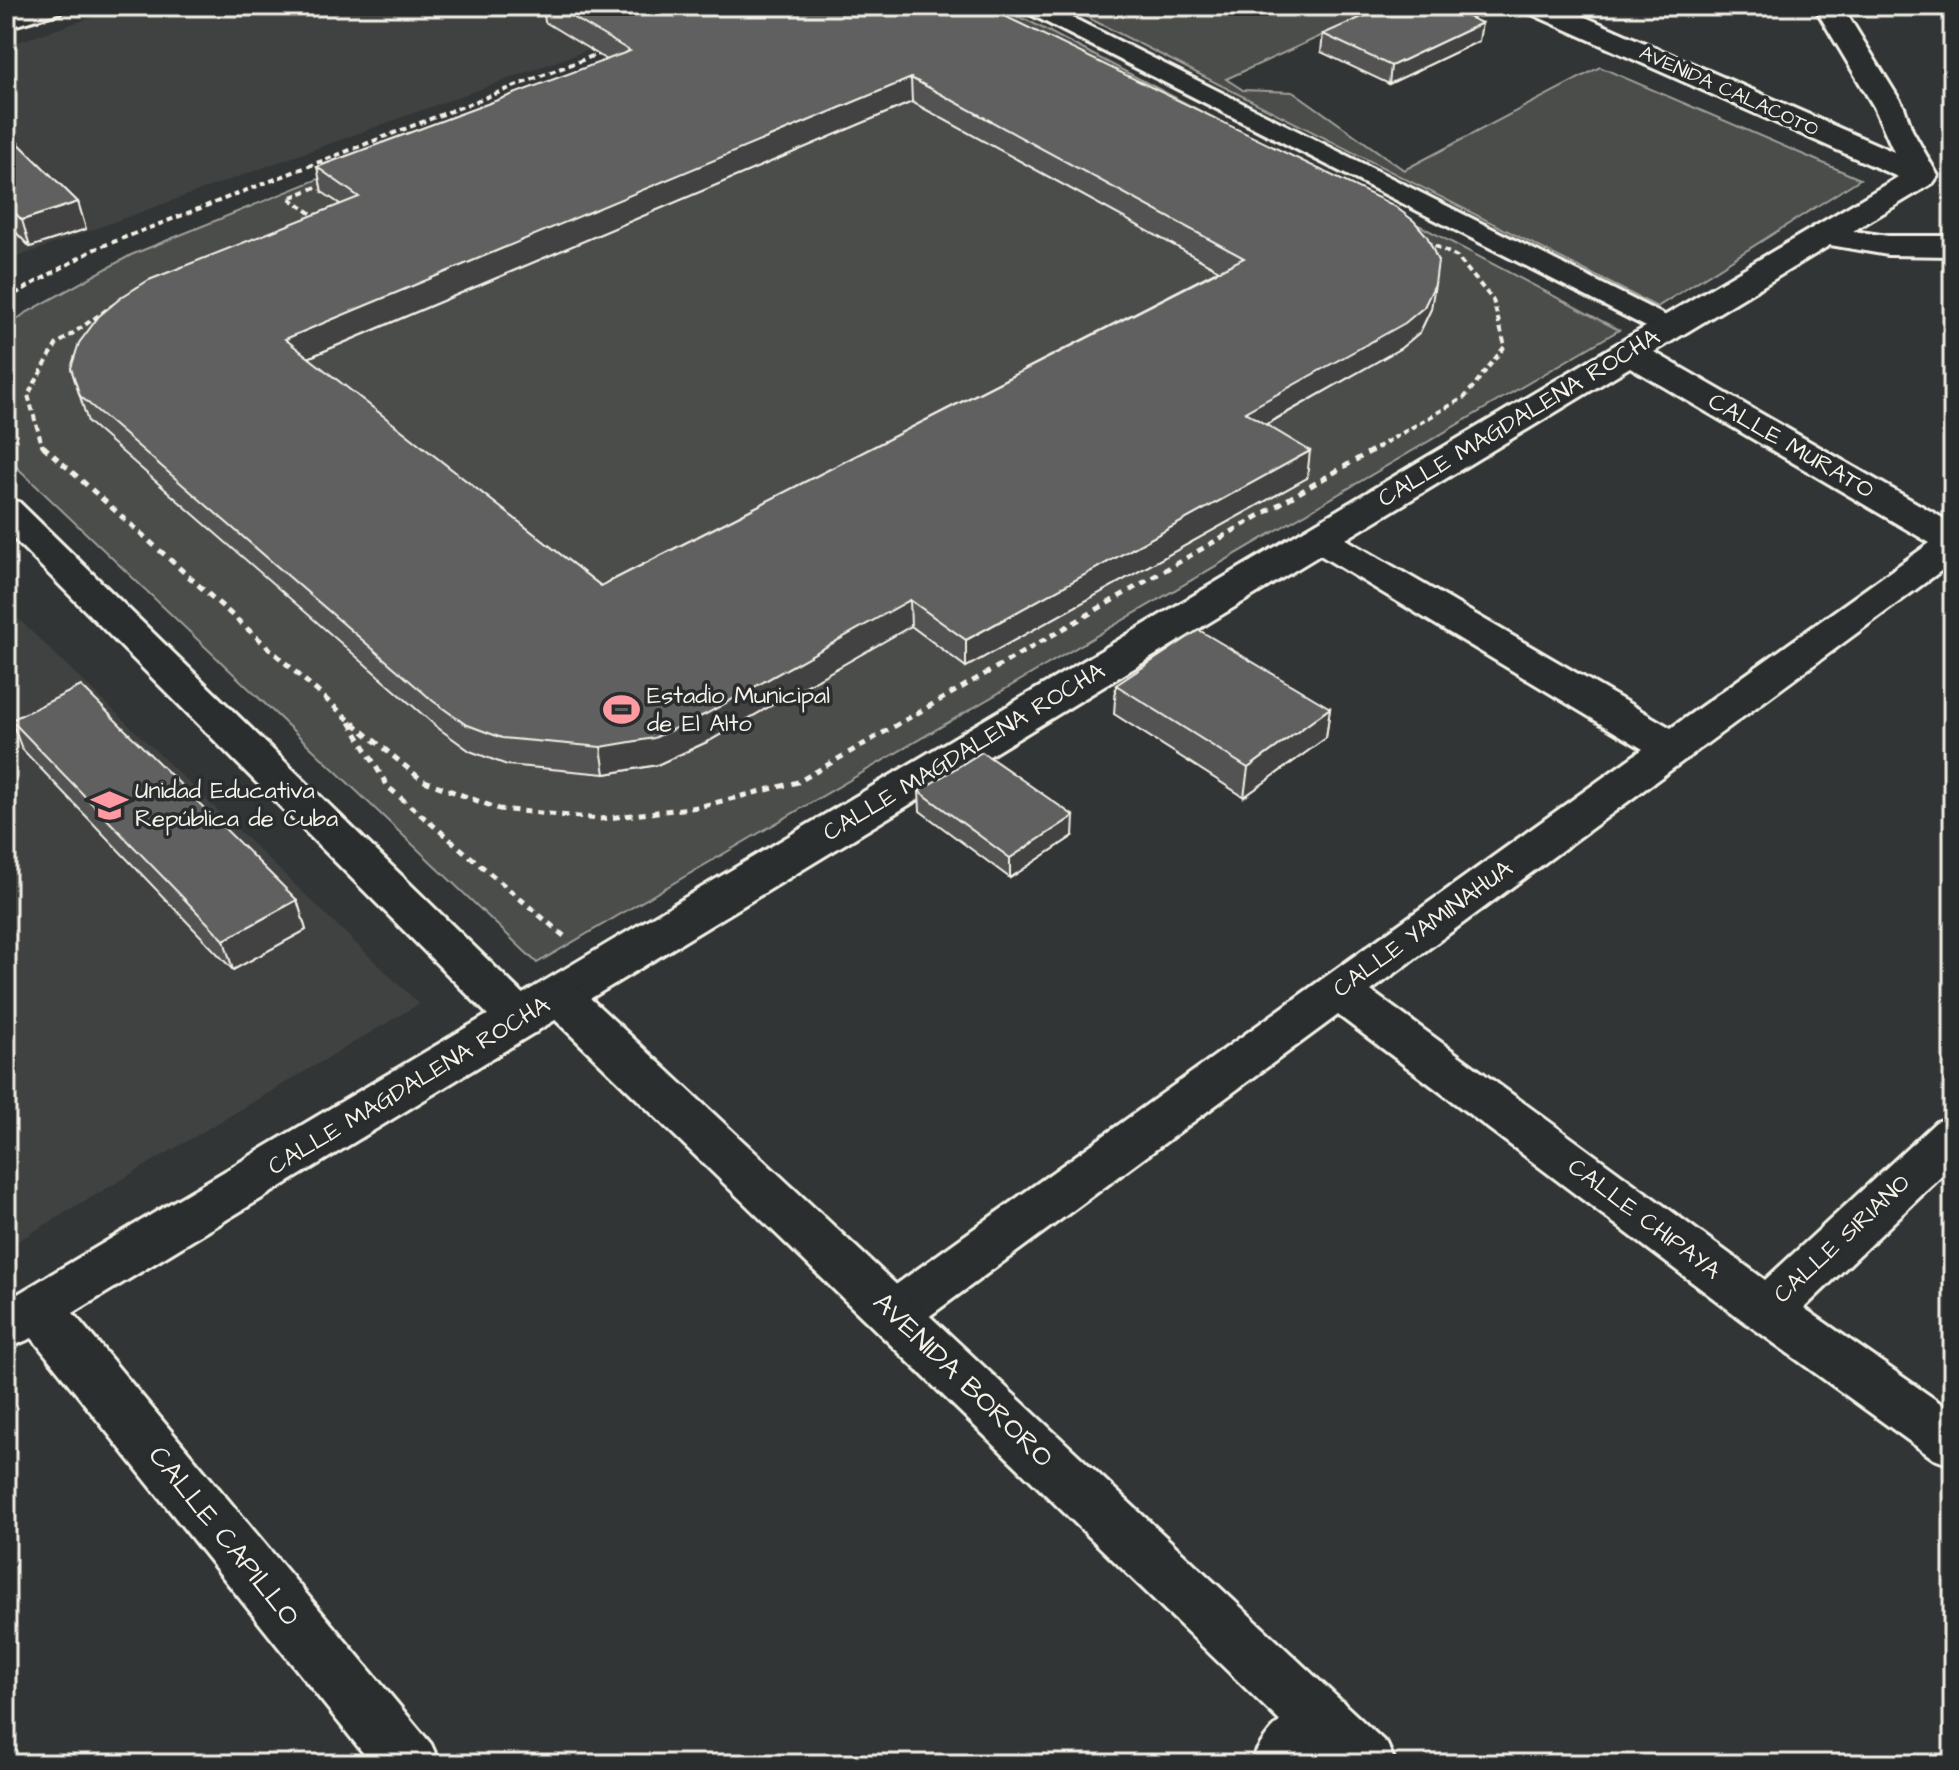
<svg xmlns="http://www.w3.org/2000/svg" width="1959" height="1770" font-family="'Architects Daughter',sans-serif">
<style>
.built{fill:#404242}
.green{fill:#4b4d4c;stroke:#a09f9a;stroke-width:2}
.lines{fill:none;stroke-linecap:round;stroke-linejoin:round}
.service-casing{stroke:#f4f1e8;stroke-width:6}
.minor-casing{stroke:#f4f1e8;stroke-width:6}
.tertiary-casing{stroke:#f4f1e8;stroke-width:6}
.path-far1{stroke:#f4f1e8;stroke-width:4;stroke-dasharray:6 4;stroke-linecap:butt}
.path{stroke:#f4f1e8;stroke-width:5;stroke-dasharray:7 6;stroke-linecap:butt}
.service{fill:#2a2d2e;fill-rule:evenodd}
.minor{fill:#2a2d2e;fill-rule:evenodd}
.tertiary{fill:#2a2d2e;fill-rule:evenodd}
.wall{fill:#525352;stroke:#f4f1e8;stroke-width:2;fill-rule:evenodd}
.shaded-wall{fill:#424342;stroke:#f4f1e8;stroke-width:2}
.building{fill:#5f605f;stroke:#f4f1e8;stroke-width:2;fill-rule:evenodd}
.labels{text-anchor:middle;dominant-baseline:central;stroke-width:7;stroke-linejoin:round;paint-order:stroke}
.far-street-label{font-size:20px;fill:#f4f1e8;stroke:#2a2d2e}
.street-label{font-size:24px;fill:#f4f1e8;stroke:#2a2d2e}
.poi-label{font-size:24px;fill:#f4f1e8;stroke:#2a2d2e;text-anchor:start}
.near-street-label{font-size:28px;fill:#f4f1e8;stroke:#2a2d2e}
</style>
<rect width="100%" height="100%" fill="#323535"/>
<filter id="ink" filterUnits="userSpaceOnUse"><feTurbulence type="fractalNoise" baseFrequency=".0125" numOctaves="2"/><feDisplacementMap in="SourceGraphic" scale="16" xChannelSelector="R" yChannelSelector="G"/><feConvolveMatrix kernelMatrix="1 2 1 2 8 2 1 2 1" color-interpolation-filters="sRGB"/></filter>
<g filter="url(#ink)">
<!-- built -->
<g class="built">
<polygon points="126,6 709,6 9,260 6,257 6,46"/>
<polygon points="6,607 419,1004 6,1248"/>
</g>
<!-- green -->
<g class="green">
<polygon points="969,6 1027,20 1619,330 537,963 6,457 6,328 24,314 131,255 634,51"/>
<polygon points="1065,6 1387,6 1226,79 1243,90 1294,92 1404,170 1600,67 1860,179 1657,307"/>
</g>
<g class="lines">
<defs>
<polygon id="service" points="1021,6 1049,6 1678,322 1682,328 1678,334 1660,334 1024,11"/>
<g id="minor">
<path d="M1523,6H1560L1894,152L1874,107L1814,6H1842L1904,107L1912,130L1938,176L1933,183L1853,231L1888,236H1953V256L1888,255L1830,245L1654,352L1953,524V562L1371,991L1765,1280L1936,1122L1953,1116V1165L1804,1308L1953,1412V1466L1934,1459L1749,1325L1338,1015L912,1329L894,1336L876,1329L868,1314L876,1299L1643,749L1320,555L73,1313L431,1744L440,1764H372L32,1338L6,1349V1301L1898,177L1527,12ZM1630,367L1930,543L1671,728L1346,539Z"/>
<path d="M1322,1694L1343,1702L1352,1722L1343,1742L1321,1764H1250C1263,1733 1291,1706 1322,1694Z"/>
</g>
<g id="tertiary">
<polygon points="22,6 65,6 61,12 6,28 6,11"/>
<polygon points="6,499 19,502 537,1008 544,1020 537,1032 521,1037 505,1032 6,531"/>
<polygon points="559,979 575,984 1387,1744 1396,1764 1324,1764 543,1008 536,996 543,984"/>
</g>
</defs>
<!-- service casing -->
<use href="#service" class="service-casing"/>
<!-- minor casing -->
<use href="#minor" class="minor-casing"/>
<!-- tertiary casing -->
<use href="#tertiary" class="tertiary-casing"/>
<!-- path-far1 -->
<g class="path-far1">
<polyline points="6,299 95,249 603,52"/>
<polyline points="46,448 42,445 28,395 56,345 138,288 315,216 289,198 629,62 766,43 857,12 936,9 1006,26 1457,257 1493,300 1505,346 1465,397 1376,448"/>
</g>
<!-- path -->
<g class="path">
<polyline points="43,446 347,718 422,780 499,809 600,819 698,807 798,782 1380,446"/>
<polyline points="350,722 388,787 564,936"/>
</g>
<!-- service -->
<use href="#service" class="service"/>
<!-- minor -->
<use href="#minor" class="minor"/>
<!-- tertiary -->
<use href="#tertiary" class="tertiary"/>
</g>
<!-- wall -->
<g class="wall">
<path d="M543,6H984L1431,309L1420,332L1401,348L1266,425L1307,478L966,667L911,626L709,741L657,765L605,774L507,765L470,751L438,728L88,422L71,368L340,204L322,192L317,167L607,60L545,22ZM912,102L1219,270L601,586L308,358Z"/>
<polygon points="1323,34 1479,41 1389,84 1321,52"/>
<polygon points="6,131 78,202 86,229 30,247 6,222"/>
<polygon points="1116,685 1330,708 1326,738 1244,797 1114,714"/>
<polygon points="11,720 297,900 306,930 233,970 22,749"/>
<polygon points="919,791 1073,836 1010,878 920,811"/>
</g>
<!-- shaded-wall -->
<g class="shaded-wall">
<polygon points="1482,23 1479,41 1389,84 1391,66"/>
<polygon points="911,78 912,102 291,365 285,339"/>
<polygon points="78,202 86,229 30,247 22,220"/>
<polygon points="1435,284 1431,309 1420,332 1401,348 1242,438 1245,412"/>
<polygon points="1310,451 1307,478 966,667 966,640"/>
<polygon points="910,600 911,626 709,741 657,765 605,774 601,747"/>
<polygon points="1330,708 1326,738 1244,797 1248,768"/>
<polygon points="1074,816 1073,836 1010,878 1010,858"/>
<polygon points="297,900 306,930 233,970 224,940"/>
</g>
<!-- building -->
<g class="building">
<path d="M554,6H984L1393,205L1414,221L1427,236L1438,261L1435,284L1424,307L1405,323L1245,412L1310,451L966,640L910,600L706,714L654,738L601,747L502,738L465,724L433,701L80,396L71,368L79,343L99,316L123,296L149,280L359,197L317,167L630,51ZM911,78L1244,258L601,586L285,339Z"/>
<polygon points="1387,6 1443,6 1482,23 1391,66 1323,34"/>
<polygon points="6,131 78,202 22,220 6,204"/>
<polygon points="1199,630 1330,708 1248,768 1116,685"/>
<polygon points="81,686 297,900 224,940 11,720"/>
<polygon points="982,752 1074,816 1010,858 919,791"/>
</g>
</g>
<!-- icons -->
<defs>
<symbol id="stadium-bare" viewBox="-9 -9 18 18"><path d="M0-5a6.5 5 0 1 0 0 10a6.5 5 0 1 0 0-10ZM-3.5-1.8h7v3.6h-7Z" fill="#ff9aa2" stroke="#2a2d2e" stroke-width="2.5" paint-order="stroke"/></symbol>
<symbol id="school-bare" viewBox="-9 -9 18 18"><path d="M0-5L7-2L0 1L-7-2ZM-4 1L0 2.5L4 1V4Q0 6-4 4Z" fill="#ff9aa2" stroke="#2a2d2e" stroke-width="2.5" paint-order="stroke"/></symbol>
</defs>
<g fill-rule="evenodd">
<use href="#stadium-bare" x="596" y="684" width="51" height="51"/>
<use href="#school-bare" x="84" y="780" width="51" height="51"/>
</g>
<g class="labels">
<!-- far-street labels -->
<g class="far-street-label">
<text transform="translate(1729 91) rotate(24)">AVENIDA CALACOTO</text>
</g>
<!-- street labels -->
<g class="street-label">
<text transform="translate(1519 418) rotate(-31)">CALLE MAGDALENA ROCHA</text>
<text transform="translate(1791 446) rotate(30)">CALLE MURATO</text>
<text transform="translate(964 752) rotate(-31)">CALLE MAGDALENA ROCHA</text>
<text transform="translate(1423 929) rotate(-36)">CALLE YAMINAHUA</text>
<text transform="translate(409 1086) rotate(-31)">CALLE MAGDALENA ROCHA</text>
<text transform="translate(1644 1219) rotate(37)">CALLE CHIPAYA</text>
<text transform="translate(1842 1239) rotate(-43)">CALLE SIRIANO</text>
</g>
<!-- poi labels -->
<g class="poi-label">
<text x="647" y="696">Estadio Municipal<tspan x="647" dy="28">de El Alto</tspan></text>
<text x="135" y="791">Unidad Educativa<tspan x="135" dy="28">República de Cuba</tspan></text>
</g>
<!-- near-street labels -->
<g class="near-street-label">
<text transform="translate(963 1380) rotate(44)">AVENIDA BORORO</text>
<text transform="translate(224 1536) rotate(51)">CALLE CAPILLO</text>
</g>
</g>
<!-- margin -->
<rect width="1959" height="1770" fill="none" stroke="#2a2d2e" stroke-width="32"/>
<rect x="16" y="16" width="1927" height="1738" fill="none" stroke="#f4f1e8" stroke-width="3" filter="url(#ink)"/>
</svg>
